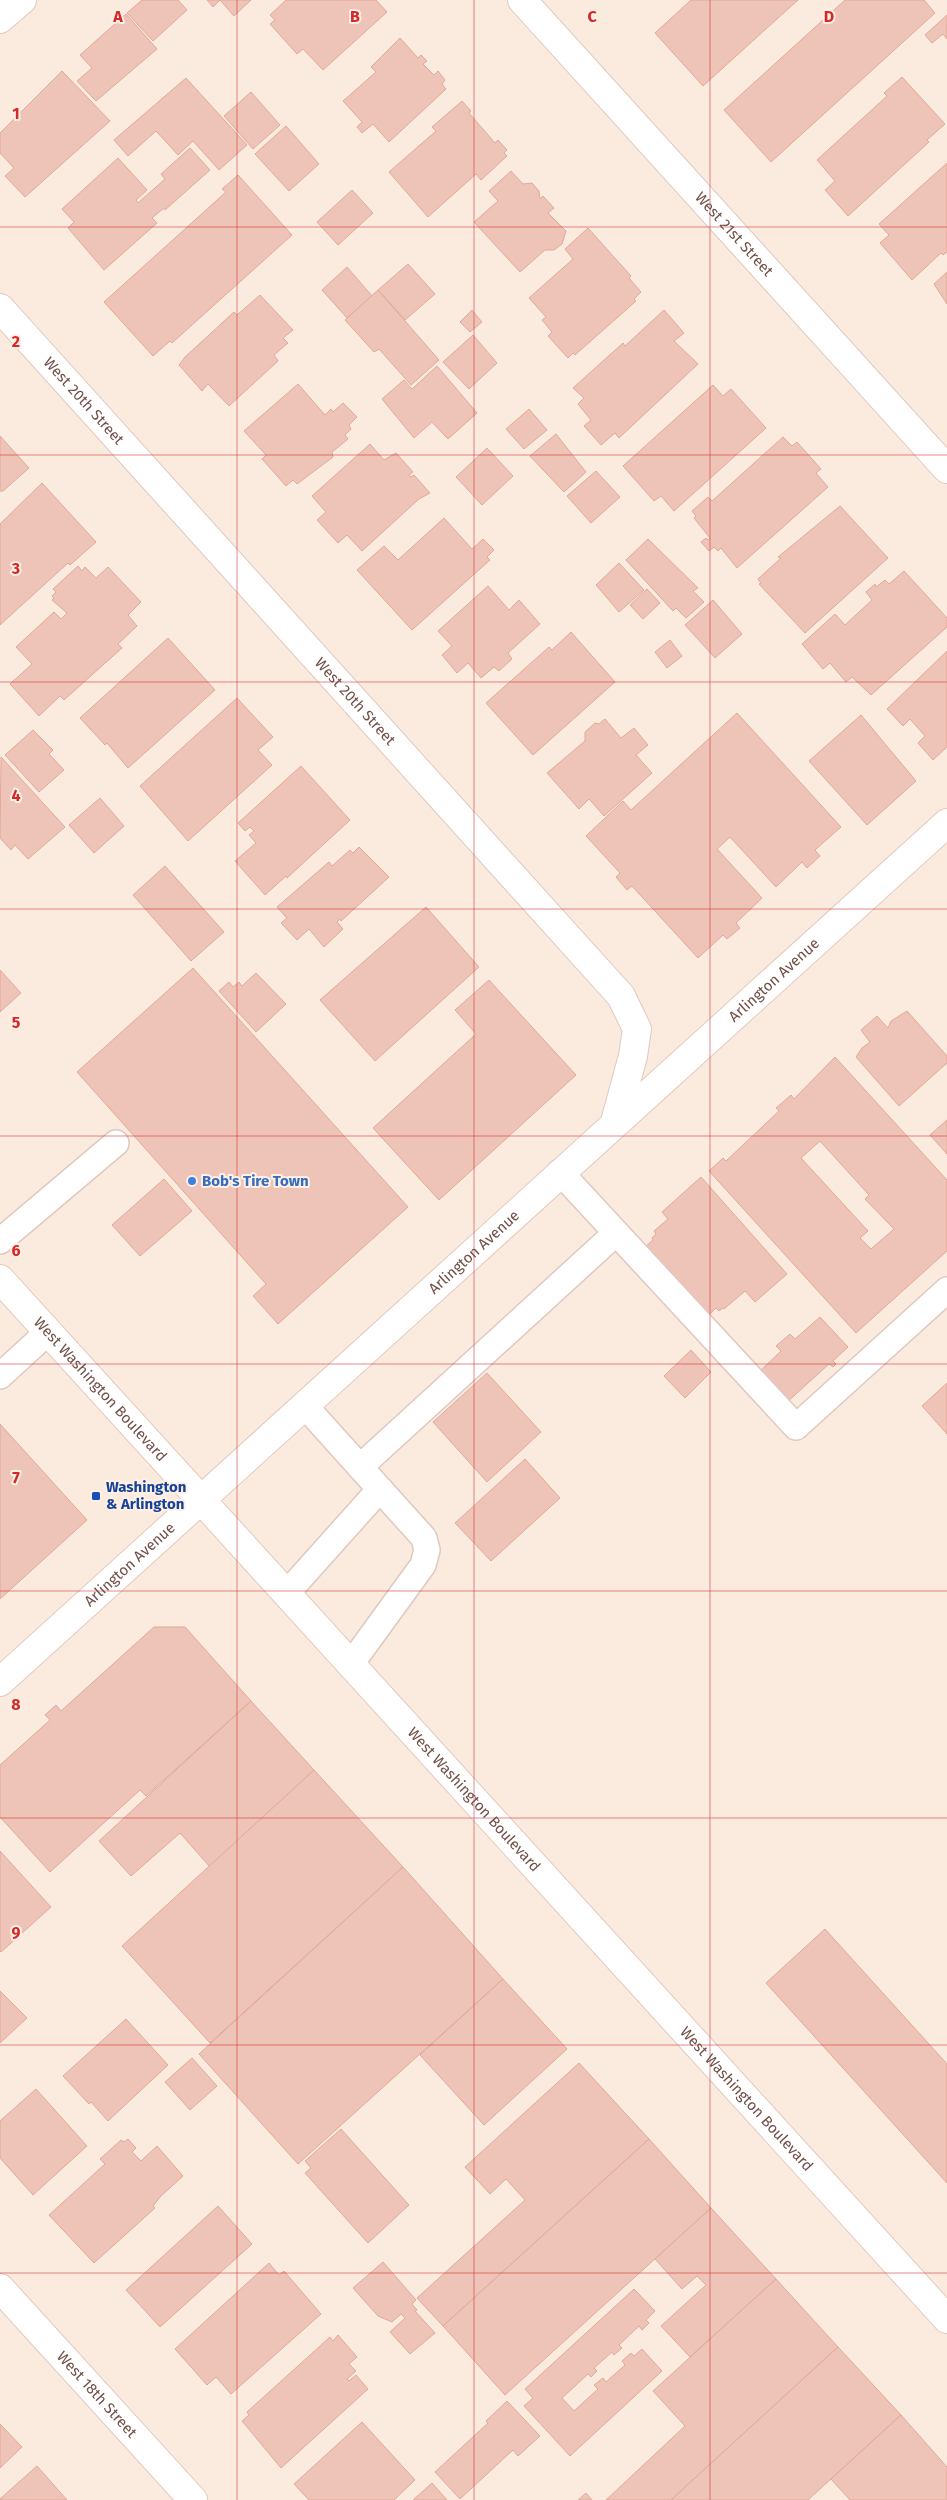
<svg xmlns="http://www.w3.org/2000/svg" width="947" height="2500" font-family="'Fira Sans',sans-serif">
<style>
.building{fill:#efc4b8;stroke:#e1a899;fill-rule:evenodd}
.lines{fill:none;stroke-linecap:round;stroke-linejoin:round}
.lane-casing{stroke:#e0c8bf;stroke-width:28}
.street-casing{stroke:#e0c8bf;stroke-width:30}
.secondary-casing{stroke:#e5c8bc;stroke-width:30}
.lane{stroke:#fff;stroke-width:25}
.street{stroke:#fff;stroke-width:28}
.secondary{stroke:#fff;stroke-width:28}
.grid{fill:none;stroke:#d62828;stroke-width:1;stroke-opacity:0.55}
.shop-dot{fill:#3f7fe0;stroke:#fef0e5;stroke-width:2}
.transit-dot{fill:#1a4fb4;stroke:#fef0e5;stroke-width:2}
.labels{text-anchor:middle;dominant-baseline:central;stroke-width:4;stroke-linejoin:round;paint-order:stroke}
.street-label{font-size:15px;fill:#704f48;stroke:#fef0e5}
.shop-label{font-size:15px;font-weight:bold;fill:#366cbe;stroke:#fef0e5;text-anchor:start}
.transit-label{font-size:15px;font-weight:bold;fill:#164399;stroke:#fef0e5;text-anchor:start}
.grid-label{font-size:16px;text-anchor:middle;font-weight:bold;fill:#d62828;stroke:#fef0e5;stroke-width:4;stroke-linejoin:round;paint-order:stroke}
</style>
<rect width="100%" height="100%" fill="#fbebdf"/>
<!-- building -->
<g class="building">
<polygon points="142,0 178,0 187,10 153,41 127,13"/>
<polygon points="207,0 251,0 234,16 220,0 213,7"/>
<polygon points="286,0 376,0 387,12 323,70 303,49 297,54 270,24 275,20 270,15"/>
<polygon points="691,0 798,0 703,86 655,33"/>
<polygon points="845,0 924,0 935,13 771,162 724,110"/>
<polygon points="126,14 157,49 96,101 77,81 92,68 80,55"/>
<polygon points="947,15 947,39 943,34 932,43 925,35"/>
<polygon points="400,38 418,58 421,55 427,61 423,64 434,75 438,71 445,80 442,84 446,89 389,142 373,124 362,133 357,127 362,122 343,101 376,72 371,67"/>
<polygon points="62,71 110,121 25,197 5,176 14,168 0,153 0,133"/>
<polygon points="902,77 945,124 927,140 929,142 848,216 825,190 835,181 817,160 887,96 884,93"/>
<polygon points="186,78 247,145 219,170 193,141 178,155 156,131 128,156 114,140"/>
<polygon points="251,92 280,125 253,149 224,116"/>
<polygon points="462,101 471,111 469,113 495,143 498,140 507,150 504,153 507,156 481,180 476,174 428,217 389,172 436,131 432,127"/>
<polygon points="286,126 319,164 289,191 255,154"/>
<polygon points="190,148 210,170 165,210 164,208 152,218 157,223 104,270 68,228 74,222 62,209 118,158 147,190 136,200 138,203 165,179 161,174"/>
<polygon points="947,163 947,252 943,255 941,253 912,280 880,243 889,235 879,224"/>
<polygon points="511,171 523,184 532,183 539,191 540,199 543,196 554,208 548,213 566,231 562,244 554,250 545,250 520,272 474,222 498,201 489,191"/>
<polygon points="238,175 292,235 172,343 170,341 153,356 104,302 226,192 222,189"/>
<polygon points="352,190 373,213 338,245 317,222"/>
<polygon points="588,228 631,276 629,278 641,292 634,299 636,301 575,355 573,353 568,358 548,336 552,332 542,320 546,317 529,298 573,259 565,249"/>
<polygon points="408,264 435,294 405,320 378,290"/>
<polygon points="347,267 372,296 347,318 322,290"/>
<polygon points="947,272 947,304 934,284"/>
<polygon points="378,290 439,360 411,385 379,349 374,352 345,320"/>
<polygon points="260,295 293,330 283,338 288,343 274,355 278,361 229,406 208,384 202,391 179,365 185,357 234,312 237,315"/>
<polygon points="472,310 482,322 470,332 460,322"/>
<polygon points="664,310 684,333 674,341 698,364 619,438 615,433 601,445 584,426 591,420 578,404 584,398 573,388 623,343 625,346"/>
<polygon points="473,335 497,363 469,389 443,362"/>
<polygon points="437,366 477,413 448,439 432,422 414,438 382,399 404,380 412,389"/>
<polygon points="298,384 325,415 331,409 333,412 343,403 357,417 349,425 351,429 345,435 348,439 332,452 333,457 297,484 293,480 286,486 262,459 266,455 244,431"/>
<polygon points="713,385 723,396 731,389 766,428 674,511 661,496 654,501 623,466"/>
<polygon points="529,409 547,430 524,449 506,429"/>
<polygon points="556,434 586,472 564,492 530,456"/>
<polygon points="0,436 29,468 3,491 0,491"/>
<polygon points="783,437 792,446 797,442 821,469 816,473 828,487 737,568 721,548 718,551 714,547 709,551 701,542 706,538 708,540 710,538 694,518 696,516 692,511 708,497 712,501"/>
<polygon points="370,444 384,460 396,453 413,472 409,475 411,477 414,475 430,493 419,499 362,551 347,535 338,543 317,520 326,512 312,496"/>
<polygon points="487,448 513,476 482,505 456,477"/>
<polygon points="596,471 620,497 591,523 567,496"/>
<polygon points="42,483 96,542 70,565 68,563 0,625 0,524"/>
<polygon points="840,506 888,558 805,633 759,584 761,583 758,579 781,558 778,557"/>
<polygon points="444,518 472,549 483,539 494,550 487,557 490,560 412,630 357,570 384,546 398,560"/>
<polygon points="648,539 698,588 693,591 704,602 686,618 676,608 673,611 626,560"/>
<polygon points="619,563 644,590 619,612 596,585"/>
<polygon points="78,566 82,571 85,567 96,578 108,567 141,602 128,615 137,626 118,644 122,648 64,700 60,696 39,716 10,684 32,664 16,647 54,612 61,619 67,613 52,600 54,598 52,596 56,592 53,589"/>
<polygon points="904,571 947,618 947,627 871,695 852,677 846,682 830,663 823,669 802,644 835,614 845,625 872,600 866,592 875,584 876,587 885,580 889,584"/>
<polygon points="488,586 509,610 519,600 540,624 508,653 512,659 499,671 494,667 481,678 468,663 457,673 442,655 452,646 438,631"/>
<polygon points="647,589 660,603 643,619 630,605"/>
<polygon points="713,600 742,634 715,658 685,625"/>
<polygon points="571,632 615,682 533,755 486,703 549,647 552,650"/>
<polygon points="168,638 215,690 128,768 107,743 105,745 80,718"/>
<polygon points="670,640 682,656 667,668 655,652"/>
<polygon points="947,651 947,747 933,760 918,743 925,736 910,719 903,726 887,709"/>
<polygon points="237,698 273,737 258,750 272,765 188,841 140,786"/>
<polygon points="737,713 841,827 815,850 820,856 807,868 802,862 776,887 730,837 717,849 762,898 736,923 740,928 727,939 723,935 698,958 632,886 627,890 616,877 620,873 586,836 623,801 631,810"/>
<polygon points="861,715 916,781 867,825 809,761"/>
<polygon points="605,719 621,738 634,728 648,745 636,755 652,773 604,816 589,799 579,809 547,773 585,741 585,732 595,723 599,724"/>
<polygon points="33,730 53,750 49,754 64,770 39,792 5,755"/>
<polygon points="1,757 65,827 28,859 15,845 11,850 0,838"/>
<polygon points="301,766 350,820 287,878 286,876 265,895 235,861 256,843 249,835 254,831 250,827 245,831 238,823"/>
<polygon points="100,798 124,826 94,853 69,825"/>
<polygon points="359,847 389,877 341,921 340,919 337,922 343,929 324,947 309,929 297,940 281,923 287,918 277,907 329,862 332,866 350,850 353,853"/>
<polygon points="165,866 224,932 191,961 133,895"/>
<polygon points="426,907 479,967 375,1061 320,1000"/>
<polygon points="193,968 408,1207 278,1324 253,1296 266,1284 77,1072"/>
<polygon points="0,970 21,993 0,1012"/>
<polygon points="256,973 286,1004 256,1032 219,991 229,982 233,987 239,982 242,986"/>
<polygon points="489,980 576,1075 439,1200 373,1128 476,1034 455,1010"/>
<polygon points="907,1011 947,1056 947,1063 899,1106 856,1057 862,1048 870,1042 861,1030 877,1016 888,1028 891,1021"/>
<path d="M835,1057L947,1180V1251L856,1333L709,1171L723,1158L726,1161L779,1111L776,1108L791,1095L794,1099ZM820,1141L869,1195L865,1199L894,1229L871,1249L860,1238L868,1231L801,1158Z"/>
<polygon points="947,1120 947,1154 930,1135"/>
<polygon points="701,1177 787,1274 755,1302 745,1291 724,1309 723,1308 719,1311 716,1308 707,1317 645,1247 653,1240 652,1238 656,1234 654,1231 668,1219 662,1212"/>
<polygon points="164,1179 192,1211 140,1256 112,1225"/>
<polygon points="820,1317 848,1347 833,1361 836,1364 833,1367 829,1364 785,1404 758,1373 781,1351 776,1346 790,1334 795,1339"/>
<polygon points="691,1350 711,1372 685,1398 664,1376"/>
<polygon points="487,1373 541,1432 487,1482 433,1422"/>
<polygon points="947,1383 947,1434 922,1406"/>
<polygon points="0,1424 87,1520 0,1599"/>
<polygon points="525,1459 560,1498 491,1561 455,1523"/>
<polygon points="154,1627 185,1627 251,1701 146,1796 140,1790 50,1872 0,1817 0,1765 50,1720 45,1715 56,1705 61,1711"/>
<polygon points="251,1701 314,1770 210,1867 180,1833 131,1876 99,1841"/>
<polygon points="314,1770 403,1867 210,2043 122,1946"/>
<polygon points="0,1851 51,1907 1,1952 0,1951"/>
<polygon points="403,1867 503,1979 298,2164 199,2054"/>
<polygon points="825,1929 947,2064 947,2183 766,1983"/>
<polygon points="503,1979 567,2049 484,2125 420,2055"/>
<polygon points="0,1991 27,2018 0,2043"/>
<polygon points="126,2019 168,2065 108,2121 91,2102 89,2104 63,2076"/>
<polygon points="192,2058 217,2086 190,2110 165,2082"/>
<polygon points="579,2063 649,2139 443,2326 417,2298 525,2200 506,2179 490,2194 465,2167"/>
<polygon points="36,2089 87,2146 33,2195 0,2158 0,2121"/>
<polygon points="341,2129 409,2205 368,2243 305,2173 311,2168 305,2161"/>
<polygon points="128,2139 136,2148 132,2152 141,2161 157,2146 183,2176 161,2196 153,2206 155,2208 94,2263 49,2215 105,2164 100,2159 121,2140 124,2142"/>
<polygon points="649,2139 711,2208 505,2395 443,2326"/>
<polygon points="218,2206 252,2244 160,2327 126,2290"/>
<polygon points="711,2208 776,2279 690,2357 661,2326 706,2285 697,2276 682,2289 655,2259"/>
<polygon points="383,2262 416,2300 412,2304 417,2310 415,2311 435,2333 410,2354 390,2332 405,2318 401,2314 392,2322 378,2316 353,2288"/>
<polygon points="269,2263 279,2275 284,2271 321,2314 231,2394 216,2377 207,2385 175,2349"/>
<polygon points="776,2279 838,2347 671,2500 606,2500 685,2426 653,2391"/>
<polygon points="634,2289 655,2311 646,2320 649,2323 642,2330 639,2326 619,2345 622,2348 614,2355 612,2352 594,2368 597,2371 591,2377 588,2374 562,2398 574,2411 598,2389 594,2385 603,2378 606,2382 625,2365 622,2361 631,2353 634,2356 642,2349 662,2371 570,2456 524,2406 533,2398 525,2389"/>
<polygon points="338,2335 357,2357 349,2364 356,2371 347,2379 349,2381 356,2375 368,2389 281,2468 242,2421 249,2415 247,2412 330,2337 333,2341"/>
<polygon points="838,2347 901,2415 808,2500 671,2500"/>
<polygon points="507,2401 540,2436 518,2456 513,2450 460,2499 435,2472 488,2423 486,2421"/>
<polygon points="901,2415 947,2467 947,2500 850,2500 831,2479"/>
<polygon points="362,2422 415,2480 394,2500 309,2500 294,2484"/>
<polygon points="0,2424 22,2447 0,2468"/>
<polygon points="37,2466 67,2500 0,2500 0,2499"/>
<polygon points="432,2483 447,2500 413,2500"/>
<polygon points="586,2493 592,2500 578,2500"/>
</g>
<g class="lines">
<defs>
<g id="lane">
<polyline points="560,1172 796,1427 947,1290"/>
<polyline points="0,1241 116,1143"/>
<polyline points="0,1376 48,1332"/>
<polyline points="305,1406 424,1538 427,1550 423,1565 351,1664"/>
<polyline points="360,1467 616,1233"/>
<polyline points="287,1593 380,1489"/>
</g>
<g id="street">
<path id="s1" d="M522,0L947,469"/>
<polyline points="0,19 22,0"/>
<path id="s2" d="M0,308L621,996L637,1029L633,1056L615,1122"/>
<path id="s3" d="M0,2288L193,2500"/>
</g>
<g id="secondary">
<path id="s4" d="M0,1279L947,2319"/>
<path id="s5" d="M0,1682L947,823"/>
</g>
</defs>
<!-- lane casing -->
<use href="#lane" class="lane-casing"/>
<!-- street casing -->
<use href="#street" class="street-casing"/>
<!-- secondary casing -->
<use href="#secondary" class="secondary-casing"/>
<!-- lane -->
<use href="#lane" class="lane"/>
<!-- street -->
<use href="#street" class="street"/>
<!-- secondary -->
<use href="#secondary" class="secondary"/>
</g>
<!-- grid -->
<path class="grid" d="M237,0V2500M474,0V2500M710,0V2500M0,227H947M0,455H947M0,682H947M0,909H947M0,1136H947M0,1364H947M0,1591H947M0,1818H947M0,2045H947M0,2273H947"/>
<!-- markers -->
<circle class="shop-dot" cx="192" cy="1181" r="5"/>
<rect class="transit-dot" x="91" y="1491" width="10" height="10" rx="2.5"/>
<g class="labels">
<!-- street labels -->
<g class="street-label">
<text stroke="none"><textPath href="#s1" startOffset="316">West 21st Street</textPath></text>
<text stroke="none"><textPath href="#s2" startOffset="125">West 20th Street</textPath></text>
<text stroke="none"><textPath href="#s2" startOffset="530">West 20th Street</textPath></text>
<text stroke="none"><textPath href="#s5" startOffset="1045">Arlington Avenue</textPath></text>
<text stroke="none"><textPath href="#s5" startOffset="640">Arlington Avenue</textPath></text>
<text stroke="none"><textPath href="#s4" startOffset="149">West Washington Boulevard</textPath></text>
<text stroke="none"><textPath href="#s5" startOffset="175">Arlington Avenue</textPath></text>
<text stroke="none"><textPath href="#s4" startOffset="704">West Washington Boulevard</textPath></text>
<text stroke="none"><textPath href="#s4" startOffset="1109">West Washington Boulevard</textPath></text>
<text stroke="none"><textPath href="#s3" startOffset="144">West 18th Street</textPath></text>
</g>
<!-- shop labels -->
<g class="shop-label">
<text x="202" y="1181">Bob's Tire Town</text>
</g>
<!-- transit labels -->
<g class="transit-label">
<text x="106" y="1487">Washington<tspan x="106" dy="17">&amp; Arlington</tspan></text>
</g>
</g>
<g class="grid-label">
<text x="118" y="22">A</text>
<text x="355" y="22">B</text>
<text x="592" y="22">C</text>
<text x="829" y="22">D</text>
<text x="16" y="119">1</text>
<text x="16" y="347">2</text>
<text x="16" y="574">3</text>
<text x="16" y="801">4</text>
<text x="16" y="1028">5</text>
<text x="16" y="1256">6</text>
<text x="16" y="1483">7</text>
<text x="16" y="1710">8</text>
<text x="16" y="1938">9</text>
</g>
</svg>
